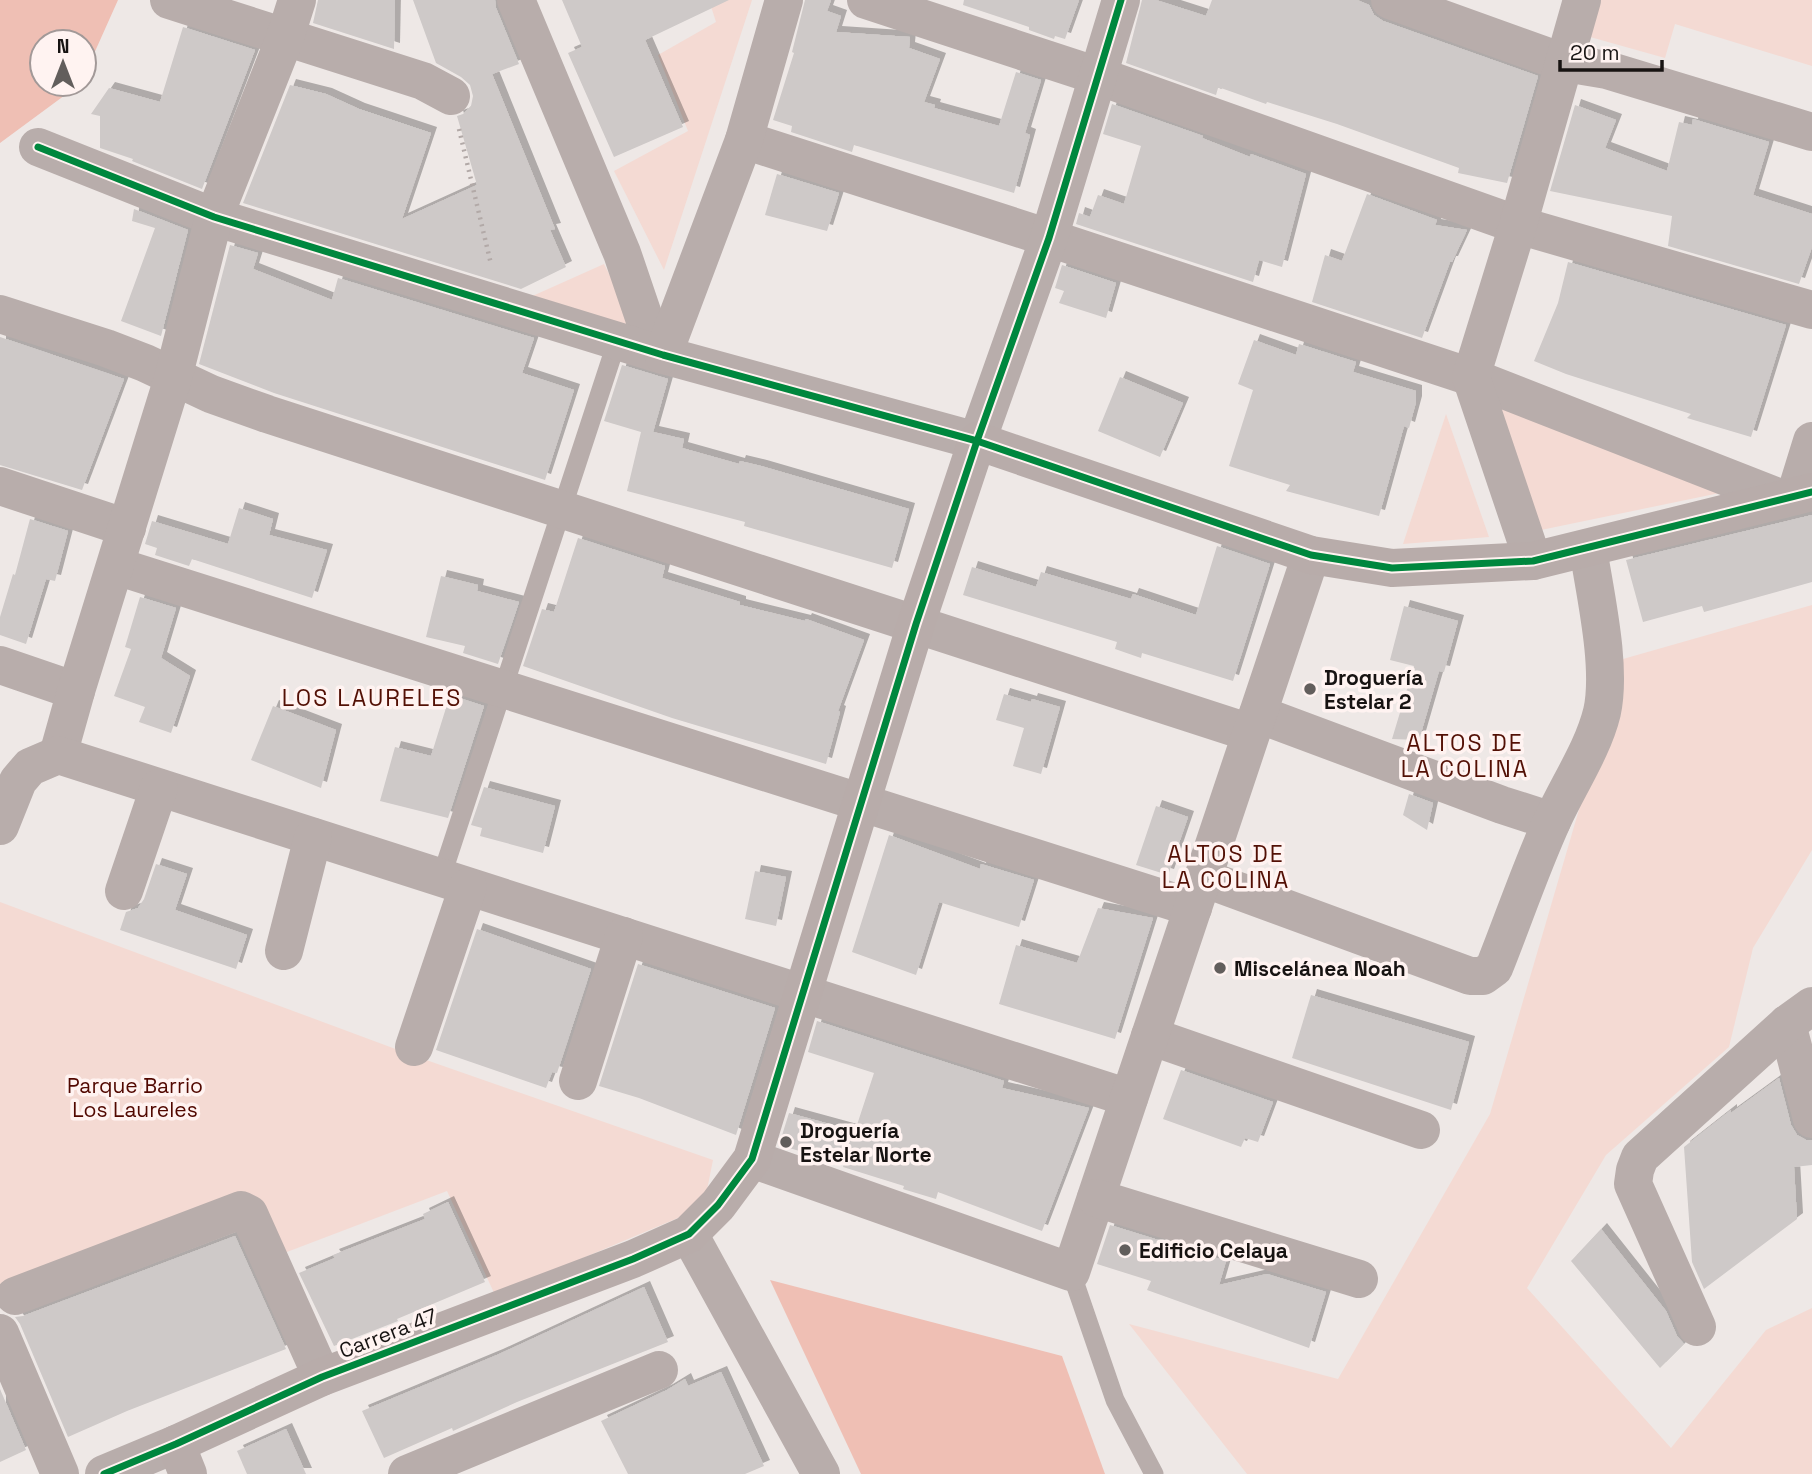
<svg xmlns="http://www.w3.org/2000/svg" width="1812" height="1474" font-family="'Space Grotesk',sans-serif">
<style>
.green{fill:#f4dad3}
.forest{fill:#efbfb4}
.building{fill:#cec9c8;filter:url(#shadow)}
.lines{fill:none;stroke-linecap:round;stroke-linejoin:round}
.path{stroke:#b2a9a7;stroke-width:4.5;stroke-dasharray:2 5;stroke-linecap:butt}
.lane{stroke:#b8adab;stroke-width:19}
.street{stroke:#b8adab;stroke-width:38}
.secondary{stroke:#b8acaa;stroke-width:38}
.cycleway-casing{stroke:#fff3f1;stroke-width:11}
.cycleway{stroke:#00873e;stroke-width:7}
.poi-dot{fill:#625e5c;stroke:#fff3f1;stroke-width:2.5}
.labels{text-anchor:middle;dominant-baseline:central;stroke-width:7;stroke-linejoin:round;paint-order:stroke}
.poi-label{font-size:21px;font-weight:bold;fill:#171312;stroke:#fff3f1;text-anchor:start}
.park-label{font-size:21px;fill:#510800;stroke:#fff3f1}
.street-label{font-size:21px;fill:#171312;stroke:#fff3f1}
.neighbourhood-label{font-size:23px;letter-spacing:2px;fill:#531005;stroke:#fff3f1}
</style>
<defs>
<filter id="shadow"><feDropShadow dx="6" dy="-6" stdDeviation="0" flood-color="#0004"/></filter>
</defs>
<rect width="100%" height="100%" fill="#eee8e6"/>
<!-- green -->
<g class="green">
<polygon points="709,0 752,0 664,270 614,171 688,131 658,55 716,22"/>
<polygon points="1594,0 1812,0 1812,66 1675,24 1665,58 1583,35"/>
<polygon points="604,264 640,334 528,298"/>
<polygon points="1489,396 1734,490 1541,530"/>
<polygon points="1446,414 1489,537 1403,544"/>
<polygon points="1812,605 1812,850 1753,948 1729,1047 1606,1155 1527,1288 1671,1448 1766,1330 1812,1308 1812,1474 1247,1474 1129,1324 1338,1379 1490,1114 1623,659"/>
<polygon points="0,902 409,1054 713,1160 705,1200 678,1218 495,1295 447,1191 279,1255 250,1201 0,1289"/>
</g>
<!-- forest -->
<g class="forest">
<polygon points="0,0 118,0 84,76 84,42 42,42 42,84 80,84 0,143"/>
<polygon points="770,1280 1062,1356 1105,1474 861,1474"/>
</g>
<!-- building -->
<g class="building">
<polygon points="318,0 395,0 394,49 313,23"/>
<polygon points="413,0 495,0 496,8 519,64 492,74 555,229 550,230 566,267 521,289 243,203 290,85 326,94 359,109 431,133 402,219 477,185 457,116 463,114 471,106 473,96 470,85 461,77 436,63"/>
<polygon points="562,0 729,0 645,40 683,127 614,157 568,53 582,47"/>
<polygon points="805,0 831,0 827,11 841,16 836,32 910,37 909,48 940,59 924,102 935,105 934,108 999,126 1016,72 1041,80 1025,133 1030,135 1014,193 854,145 852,152 791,132 792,126 773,120 794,53 792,52"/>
<polygon points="964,0 1079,0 1065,39 1055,36 1054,39 1029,30 1029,27 963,5"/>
<polygon points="1142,0 1156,0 1206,16 1212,0 1357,0 1369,5 1374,15 1383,21 1538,76 1507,183 1458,173 1459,168 1337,124 1267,102 1266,104 1221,88 1218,88 1216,95 1126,63"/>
<polygon points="183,27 255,50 202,189 132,161 133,159 100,148 100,116 91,114 109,88 160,102"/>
<polygon points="1112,104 1203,136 1202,138 1250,157 1251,154 1306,174 1282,267 1259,260 1253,282 1076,224 1079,213 1090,217 1098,195 1124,204 1141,146 1103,134"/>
<polygon points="1575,105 1616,120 1605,148 1667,171 1679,122 1692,125 1693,119 1769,142 1753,195 1812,214 1812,247 1799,284 1668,246 1672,216 1550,191"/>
<polygon points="777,174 839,193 827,231 765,215"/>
<polygon points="1367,194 1437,220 1435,225 1467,230 1452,262 1450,262 1422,338 1312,302 1325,255 1342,261"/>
<polygon points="134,209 188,230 161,336 121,321 155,228 132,221"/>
<polygon points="230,245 258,253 253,269 332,300 338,278 534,338 522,373 574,390 545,480 274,393 199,364"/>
<polygon points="1568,262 1786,325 1751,437 1687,418 1691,414 1566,374 1534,361 1558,303"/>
<polygon points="1062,265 1116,283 1106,318 1059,303 1064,291 1055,288"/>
<polygon points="0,337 124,379 82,490 0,465"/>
<polygon points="1254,340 1296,355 1299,344 1356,362 1353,372 1416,391 1416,402 1409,428 1404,426 1379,516 1286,491 1290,485 1229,466 1253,390 1238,384"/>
<polygon points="622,365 668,379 653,432 684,439 682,448 739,464 740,461 761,466 909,509 892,568 744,526 745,522 627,491 641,432 604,421"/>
<polygon points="1120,377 1183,403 1160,457 1098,431"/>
<polygon points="239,508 273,519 269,535 327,550 312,598 192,559 189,566 155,555 157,548 145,544 152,521 228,544"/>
<polygon points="1812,515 1812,582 1704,612 1702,606 1643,622 1626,560"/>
<polygon points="30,519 68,531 55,581 46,579 26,644 0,635 0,617 13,574 15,575"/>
<polygon points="578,538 665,566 662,578 740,602 740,605 805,621 806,619 864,640 838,711 840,712 826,764 672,718 523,666 542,609 554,612"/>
<polygon points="1217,546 1270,564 1233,681 1142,653 1141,658 1115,649 1117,642 963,595 972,567 1036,587 1041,572 1131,599 1133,594 1196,615"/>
<polygon points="441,576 478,585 477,591 519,602 498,664 463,653 465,646 426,637"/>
<polygon points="140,597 176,608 161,658 190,676 171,733 139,722 145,707 114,696 131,649 125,647"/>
<polygon points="1404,606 1458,621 1444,672 1439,671 1419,740 1392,739 1414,666 1390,660"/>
<polygon points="1004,694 1031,702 1032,699 1060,707 1041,774 1013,766 1024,728 996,720"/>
<polygon points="450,695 484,706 448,818 380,801 395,747 431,756"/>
<polygon points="273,706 336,730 321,788 251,760"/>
<polygon points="484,787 555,806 543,853 480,836 482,828 471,825"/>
<polygon points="1409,794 1433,803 1427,830 1403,815"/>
<polygon points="1156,806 1188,817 1168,875 1136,865"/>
<polygon points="889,835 980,869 981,864 1034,880 1019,927 939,902 916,975 852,952"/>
<polygon points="156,864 187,874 175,910 247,935 236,969 120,930 126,912 138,908 144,899"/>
<polygon points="755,871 786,877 776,926 745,919"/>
<polygon points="1098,908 1153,918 1115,1039 999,1004 1016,945 1077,963"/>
<polygon points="477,929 591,969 557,1073 552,1072 546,1088 436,1050"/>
<polygon points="638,964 775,1008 736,1135 639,1098 599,1086"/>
<polygon points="1311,995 1469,1042 1451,1110 1292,1058"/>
<polygon points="817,1021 1004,1081 1002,1088 1089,1108 1042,1231 938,1192 936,1199 906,1190 903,1189 904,1186 843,1167 844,1164 779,1145 789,1113 855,1131 874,1073 808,1052"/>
<polygon points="1181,1070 1273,1102 1258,1142 1245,1138 1241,1147 1163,1119"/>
<polygon points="1779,1078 1791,1125 1797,1135 1806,1140 1812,1140 1812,1165 1794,1167 1797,1219 1704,1289 1692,1262 1684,1147 1731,1110 1731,1113"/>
<polygon points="448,1202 485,1282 397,1319 398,1321 334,1346 299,1273 335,1258 333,1255 425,1219 423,1214"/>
<polygon points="1110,1225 1226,1261 1219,1285 1267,1274 1326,1292 1309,1348 1147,1290 1151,1281 1097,1264"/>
<polygon points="1601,1229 1666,1311 1677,1336 1684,1344 1660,1368 1571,1261"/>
<polygon points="235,1236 286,1349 127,1411 68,1437 20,1324 15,1317 23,1316"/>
<polygon points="644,1287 668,1342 517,1402 453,1431 452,1428 384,1458 362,1411 497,1355"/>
<polygon points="721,1372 764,1466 745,1474 628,1474 601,1421 667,1390 685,1379 688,1386"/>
<polygon points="0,1389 26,1450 0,1462"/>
<polygon points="286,1429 306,1474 247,1474 237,1451"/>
</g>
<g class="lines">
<!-- path -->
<polyline class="path" points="459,129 491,264"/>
<!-- lane -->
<g class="lane">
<polyline points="441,878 617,341"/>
<polyline points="1071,1272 1115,1400 1154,1474"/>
</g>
<!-- street -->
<g class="street">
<polyline points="169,0 423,81 451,96"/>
<polyline points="516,0 622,253 656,353"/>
<polyline points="866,0 1098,76 1518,225 1812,310"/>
<polyline points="1390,0 1565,63 1607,70 1812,132"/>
<polyline points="744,140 1049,238 1471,377 1783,499"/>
<polyline points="38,147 214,217 663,355 977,441 1049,238 1121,0"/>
<polyline points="0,314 106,348 145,363 211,394 267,414 1251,733"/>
<polyline points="663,355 744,140 784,0"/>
<polyline points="0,486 127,528"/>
<polyline points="1795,496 1812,441"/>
<polyline points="1533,561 1471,377 1518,225 1582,0"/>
<polyline points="116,566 1193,908"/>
<polyline points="0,665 76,691"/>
<polyline points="1258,714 1502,805 1552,821"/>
<polyline points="58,755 76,691 173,378 214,217 285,38 297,0"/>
<polyline points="0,826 18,781 30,767 58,755 1129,1098"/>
<path d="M1203,878L1470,976H1483L1494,968C1514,918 1531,867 1553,819C1569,784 1593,749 1602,712C1612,667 1595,594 1588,548"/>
<polyline points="124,891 159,788"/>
<polyline points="284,951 313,837"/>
<polyline points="1787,1024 1812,1119"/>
<polyline points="1150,1036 1421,1130"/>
<polyline points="414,1047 468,887"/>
<polyline points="578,1081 624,936"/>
<polyline points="752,1159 1071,1272 1311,555"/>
<polyline points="1096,1198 1359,1279"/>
<polyline points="689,1234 821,1474"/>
<polyline points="15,1296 241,1210 249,1214 322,1377"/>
<polyline points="1697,1327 1633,1184 1635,1170 1640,1157 1787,1024 1812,1006"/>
<polyline points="0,1333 60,1474"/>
<polyline points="104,1474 176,1444"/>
<polyline points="407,1474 659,1370"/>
</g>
<!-- secondary -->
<polyline class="secondary" points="188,1474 176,1444 322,1377 633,1259 689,1234 718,1205 752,1159 916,624 977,441 1311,555 1392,568 1533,561 1812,492"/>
<defs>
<g id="cycleway">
<polyline points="38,147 214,217 663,355 977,441 1311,555 1392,568 1533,561 1812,492"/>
<polyline points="104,1474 176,1444 322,1377 633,1259 689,1234 718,1205 752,1159 916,624 977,441 1049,238 1121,0"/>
</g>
</defs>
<!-- cycleway casing -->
<use href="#cycleway" class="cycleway-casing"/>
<!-- cycleway -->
<use href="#cycleway" class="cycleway"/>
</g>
<!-- markers -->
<g class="poi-dot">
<circle cx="1310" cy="689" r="7"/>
<circle cx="1220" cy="968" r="7"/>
<circle cx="786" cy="1142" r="7"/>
<circle cx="1125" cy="1250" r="7"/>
</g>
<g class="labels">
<!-- poi labels -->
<g class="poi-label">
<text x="1324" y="677">Droguería<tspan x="1324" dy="24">Estelar 2</tspan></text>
<text x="1234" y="968">Miscelánea Noah</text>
<text x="800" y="1130">Droguería<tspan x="800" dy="24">Estelar Norte</tspan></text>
<text x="1139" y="1250">Edificio Celaya</text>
</g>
<!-- park labels -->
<g class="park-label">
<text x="135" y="1085">Parque Barrio<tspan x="135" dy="24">Los Laureles</tspan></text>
</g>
<!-- street labels -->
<g class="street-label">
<text transform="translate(388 1333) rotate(-21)">Carrera 47</text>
</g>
<!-- neighbourhood labels -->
<g class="neighbourhood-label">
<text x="372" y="698">LOS LAURELES</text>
<text x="1465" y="743">ALTOS DE<tspan x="1465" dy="26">LA COLINA</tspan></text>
<text x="1226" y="854">ALTOS DE<tspan x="1226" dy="26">LA COLINA</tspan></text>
</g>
</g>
<!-- north arrow -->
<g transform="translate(63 63)"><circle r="33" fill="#fff3f1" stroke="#a29998" stroke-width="2"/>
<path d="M0-5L12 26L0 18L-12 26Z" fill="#625e5c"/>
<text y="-10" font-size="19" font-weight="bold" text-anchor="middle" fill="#171312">N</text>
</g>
<!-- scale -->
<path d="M1560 60v10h102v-10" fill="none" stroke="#171312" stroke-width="3.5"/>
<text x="1570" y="60" font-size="21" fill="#171312" stroke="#fff3f1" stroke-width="5" paint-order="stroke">20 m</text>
</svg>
